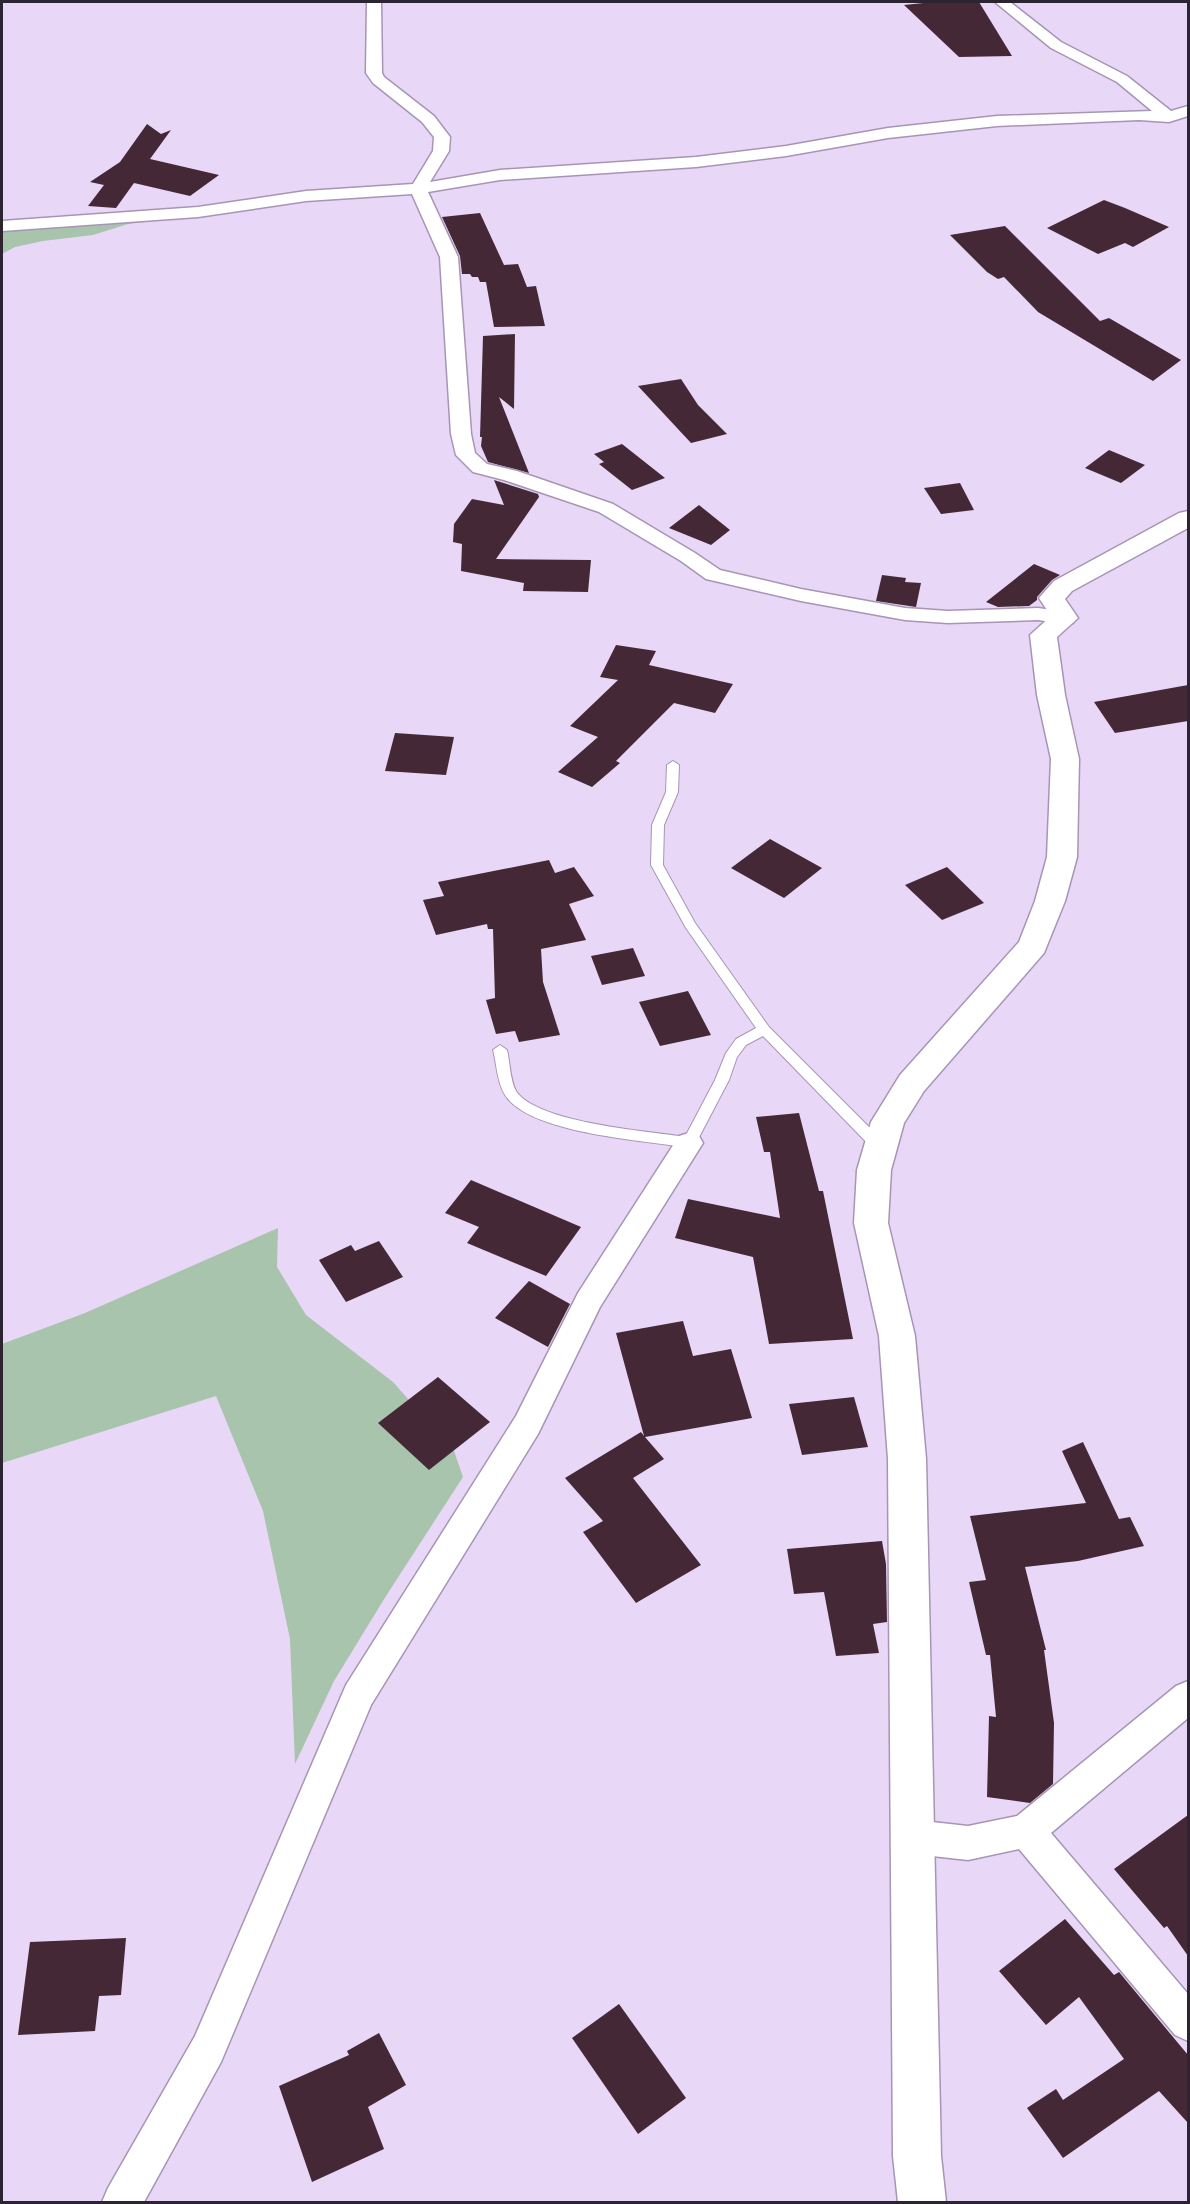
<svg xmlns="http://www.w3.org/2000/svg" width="1190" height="2204" font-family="Helvetica,sans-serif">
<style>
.green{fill:#a8c4ad}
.building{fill:#442836}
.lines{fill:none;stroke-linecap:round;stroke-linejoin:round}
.service-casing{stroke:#a695b4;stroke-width:2}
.minor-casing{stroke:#a695b4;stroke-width:3}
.secondary-casing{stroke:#a695b4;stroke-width:3}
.service{fill:#fff;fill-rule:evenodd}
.minor{fill:#fff;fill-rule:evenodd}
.secondary{fill:#fff;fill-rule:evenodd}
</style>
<rect width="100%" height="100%" fill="#e9d7f8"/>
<!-- green -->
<g class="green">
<polygon points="184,217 128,224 93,235 43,241 15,247 2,254 2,229"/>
<polygon points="278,1228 277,1267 306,1315 393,1382 454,1451 463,1477 386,1596 334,1681 295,1764 290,1639 263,1511 216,1396 2,1463 2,1344 85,1313"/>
</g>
<!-- building -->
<g class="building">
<polygon points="933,2 979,2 1012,56 959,57 904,5"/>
<polygon points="147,124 161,134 171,130 150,159 219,175 190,196 134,183 116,208 88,206 104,185 90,182 120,162"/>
<polygon points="1104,200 1125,208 1169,227 1133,247 1125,243 1098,254 1047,228"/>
<polygon points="480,213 504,265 518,264 527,287 536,286 545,326 494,327 486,282 480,282 478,277 472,277 470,274 462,274 460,256 442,217"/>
<polygon points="1005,226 1100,321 1109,318 1181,360 1153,381 1038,312 1004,277 998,279 987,272 950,235"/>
<polygon points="515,334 514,409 499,397 529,473 488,462 481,446 482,437 480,437 483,336"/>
<polygon points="681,379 698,405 727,434 691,443 638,386"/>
<polygon points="622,444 665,478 632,490 599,464 604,462 594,454"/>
<polygon points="1109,450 1145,465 1121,483 1085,468"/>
<polygon points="494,480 538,494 539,497 496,559 591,560 588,592 523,591 524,583 461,571 462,544 453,542 454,524 472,499 504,505"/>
<polygon points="960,483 974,510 941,514 924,488"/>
<polygon points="699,505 730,530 711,545 669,528"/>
<polygon points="1034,564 1060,575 1052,580 1037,597 1037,600 1029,606 998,607 986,602"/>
<polygon points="882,575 906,578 905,582 921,583 916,607 876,601"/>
<polygon points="616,645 656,651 649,665 733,684 715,713 674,703 616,761 620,763 592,787 558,772 598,737 570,726 618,680 600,677"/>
<polygon points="1188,685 1188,721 1115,733 1094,702"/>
<polygon points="395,733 454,737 446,775 385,771"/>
<polygon points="770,839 822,868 784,898 731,868"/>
<polygon points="549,860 555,873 574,867 594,896 569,904 586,940 541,949 543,982 560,1035 519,1042 515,1031 496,1034 486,1000 495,998 493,929 488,929 487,924 436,935 423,900 444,896 438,882"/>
<polygon points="947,867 984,903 942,920 905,885"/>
<polygon points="633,948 645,976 602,985 591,956"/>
<polygon points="688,991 711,1035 660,1046 639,1002"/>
<polygon points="799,1113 819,1191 823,1191 853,1339 769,1344 753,1257 675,1238 688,1199 780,1218 770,1152 764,1152 756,1117"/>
<polygon points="471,1180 581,1227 546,1276 467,1243 479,1227 445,1213"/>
<polygon points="379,1241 403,1277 346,1302 319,1260 351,1245 355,1251"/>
<polygon points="529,1281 570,1304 548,1347 495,1318"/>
<polygon points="683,1321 693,1356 731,1349 752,1418 645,1437 664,1459 633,1478 701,1565 636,1603 583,1532 603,1521 565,1478 641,1432 644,1436 616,1333"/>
<polygon points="438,1377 490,1422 429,1470 378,1423"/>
<polygon points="854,1397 868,1447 802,1455 789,1404"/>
<polygon points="1083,1442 1119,1519 1130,1517 1144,1546 1078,1561 1025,1567 1046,1650 1044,1650 1054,1723 1053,1784 1030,1803 987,1797 989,1716 996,1717 990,1655 986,1655 969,1582 986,1580 970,1516 1086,1503 1062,1451"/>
<polygon points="882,1541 886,1564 887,1622 873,1624 879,1653 836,1656 824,1592 794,1594 787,1549"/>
<polygon points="1188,1815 1188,1956 1167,1926 1164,1928 1114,1869"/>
<polygon points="1065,1919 1114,1975 1119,1972 1188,2055 1188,2123 1159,2091 1063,2158 1027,2108 1056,2089 1063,2100 1124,2059 1079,1997 1046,2025 999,1971"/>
<polygon points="126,1938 121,1995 99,1996 95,2031 18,2035 30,1942"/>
<polygon points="619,2004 686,2098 638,2134 572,2038"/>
<polygon points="379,2033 406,2085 368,2107 384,2149 312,2182 279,2086 349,2055 347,2051"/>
</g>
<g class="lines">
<defs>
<path id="service" d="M673,761L679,765L678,792L664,825L663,865L695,923L769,1027L884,1142L886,1146L884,1150H874L763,1036L746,1045L737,1057L729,1080L696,1143L694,1147L689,1148C644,1140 537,1134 508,1099C497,1086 497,1065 493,1050L500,1045L507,1050C510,1062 510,1080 516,1091C537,1123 648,1131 685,1137L715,1080L726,1053L736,1039L756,1028L686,928L651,865L652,825L666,792L667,765Z"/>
<g id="minor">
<polygon points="367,2 381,2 382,73 384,77 434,116 450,137 449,151 430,182 500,170 696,157 786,146 888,128 997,116 1152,111 1117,82 1051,48 995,2 1010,2 1061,42 1127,76 1171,111 1188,106 1188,116 1169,122 1139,120 997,126 888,138 786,156 696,167 500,180 428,192 458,257 471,434 475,453 487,464 517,471 613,504 695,553 720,570 801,589 905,608 948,611 1038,608 1073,613 1076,618 1073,623 1065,624 1038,620 948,623 905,620 801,601 706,579 681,561 599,512 504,480 473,472 456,455 451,434 440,257 412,194 306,201 198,217 2,231 2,221 198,207 306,191 413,184 433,151 434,137 422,122 373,83 366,73"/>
<polygon points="689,1133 699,1136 703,1143 600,1307 538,1434 371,1705 221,2062 144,2202 102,2202 108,2188 195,2036 346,1685 516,1416 578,1293 679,1136"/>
<polygon points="1188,1681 1188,1718 1051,1833 1188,1994 1188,2041 1175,2035 1019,1849 968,1860 914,1854 901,1849 896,1837 901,1825 914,1820 968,1826 1017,1816 1176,1686"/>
</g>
<polygon id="secondary" points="1188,511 1188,528 1072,591 1065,599 1078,618 1057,637 1065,695 1079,759 1077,857 1065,901 1044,953 924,1091 904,1123 891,1170 888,1223 915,1336 926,1459 941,2156 946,2202 898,2202 893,2156 888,1459 879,1336 854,1223 857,1170 871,1122 900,1075 1019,942 1035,901 1047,857 1051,759 1037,695 1030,635 1051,616 1039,598 1054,581 1179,513"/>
</defs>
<!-- service casing -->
<use href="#service" class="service-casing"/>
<!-- minor casing -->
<use href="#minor" class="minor-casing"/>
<!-- secondary casing -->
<use href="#secondary" class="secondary-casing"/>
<!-- service -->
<use href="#service" class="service"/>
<!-- minor -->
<use href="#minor" class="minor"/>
<!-- secondary -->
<use href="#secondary" class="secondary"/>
</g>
<!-- border -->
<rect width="1190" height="2204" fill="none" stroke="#2c2531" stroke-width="6"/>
</svg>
